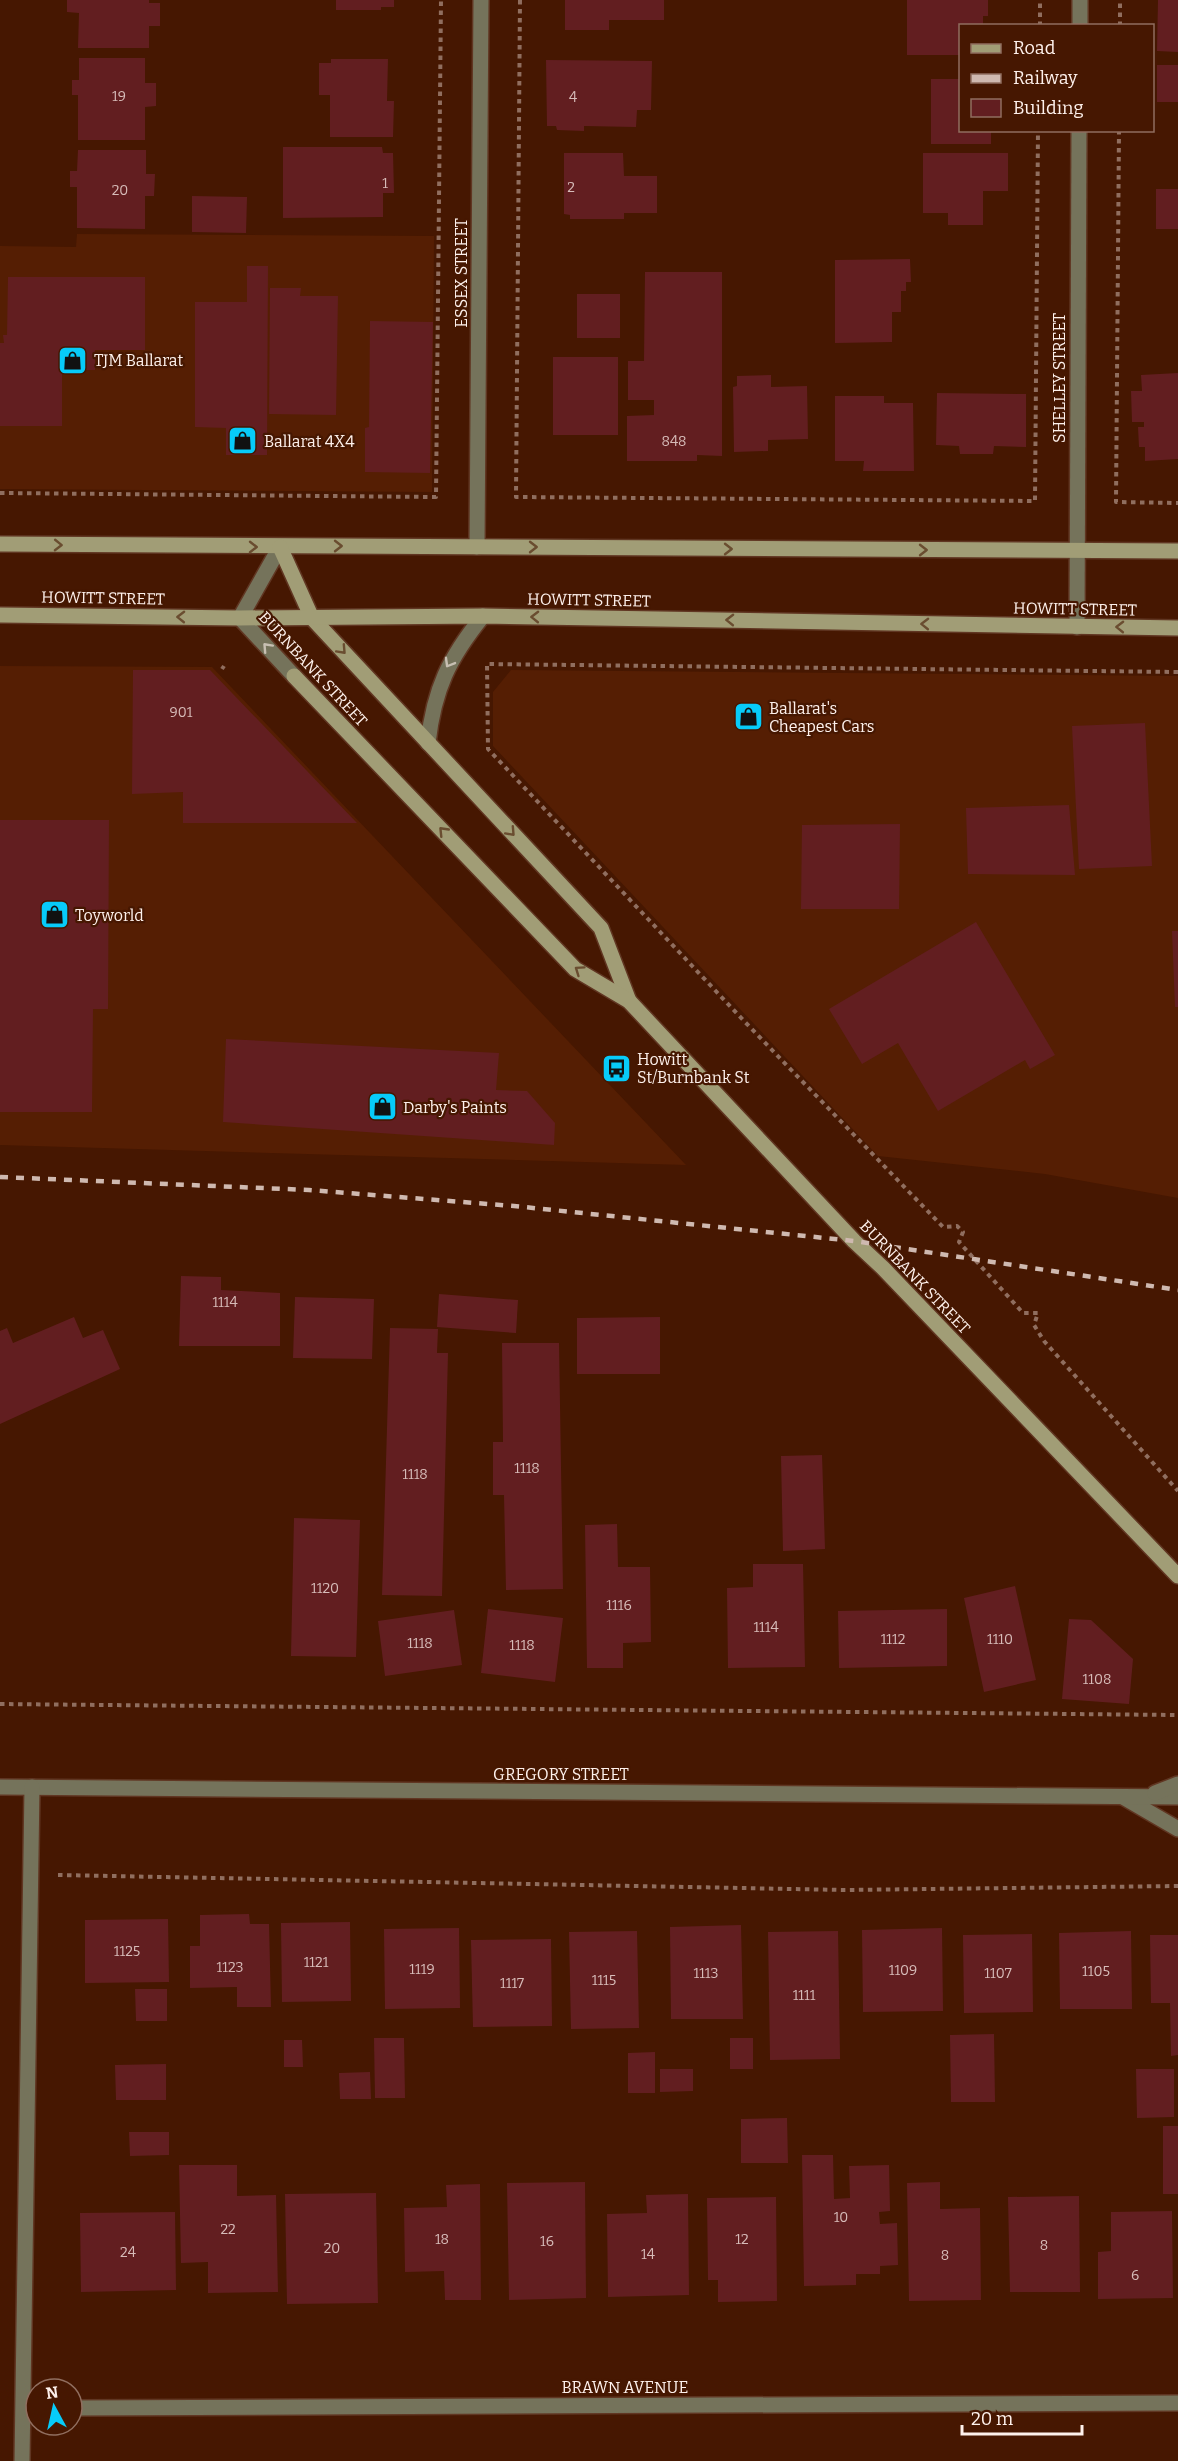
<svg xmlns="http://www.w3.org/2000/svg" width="1178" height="2461" font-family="Bitter,serif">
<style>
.built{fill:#551e03}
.building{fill:#621e20}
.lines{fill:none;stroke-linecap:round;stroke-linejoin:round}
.service-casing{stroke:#603622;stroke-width:18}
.minor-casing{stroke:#603622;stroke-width:18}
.tertiary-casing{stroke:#603622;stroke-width:18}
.secondary-casing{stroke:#603622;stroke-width:18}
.path{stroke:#906e5f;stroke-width:4;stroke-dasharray:4.5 4.5;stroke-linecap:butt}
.service{stroke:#75735b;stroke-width:15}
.minor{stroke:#75735b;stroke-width:15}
.tertiary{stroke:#75735b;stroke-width:15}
.secondary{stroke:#a19d76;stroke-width:15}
.rail{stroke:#cfb9b0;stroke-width:4.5;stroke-dasharray:8 8;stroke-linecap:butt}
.oneway{stroke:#6a4d30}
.oneway2{stroke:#c7bfb2}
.labels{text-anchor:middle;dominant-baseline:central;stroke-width:4.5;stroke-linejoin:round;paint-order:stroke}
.number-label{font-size:14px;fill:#d7bcb9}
.street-label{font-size:16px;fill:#fef1ec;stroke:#461701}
.poi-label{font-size:16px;fill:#fef1ec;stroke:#461701;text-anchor:start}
</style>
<rect width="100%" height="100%" fill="#461701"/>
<!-- built -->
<g class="built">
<polygon points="77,234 434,236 432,492 0,489 0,246 76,247"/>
<polygon points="0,666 212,667 686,1165 0,1145"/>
<polygon points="511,670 1178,676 1178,1198 1045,1174 878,1156 493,746 493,692"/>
</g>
<!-- building -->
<g class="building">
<polygon points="67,0 149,0 149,3 160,3 160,26 149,26 149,48 78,48 79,13 67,12"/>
<polygon points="336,0 394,0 394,7 381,7 381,10 336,10"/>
<polygon points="565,0 664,0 664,20 609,20 609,30 565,30"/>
<polygon points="907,0 988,0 988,16 983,16 983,26 960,26 960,55 907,55"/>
<polygon points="1158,0 1178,0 1178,52 1157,51"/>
<polygon points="79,58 145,58 145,83 156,83 156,106 145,107 145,140 78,140 78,95 72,95 72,80 79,80"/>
<polygon points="331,59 388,59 387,101 394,101 393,137 330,137 330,95 319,95 319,63 331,63"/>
<polygon points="546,60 652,61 651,110 637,110 636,127 584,126 584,131 557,130 556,126 547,126"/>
<rect x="1157" y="65" width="21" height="37"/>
<polygon points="931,79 960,79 960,130 991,130 991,144 931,144"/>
<polygon points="283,147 382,147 383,153 393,153 394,193 383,193 383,217 283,218"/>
<polygon points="78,150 146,150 146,174 155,174 154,196 145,196 145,229 77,228 77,187 70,187 70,171 77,171"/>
<polygon points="564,153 623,153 624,176 657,176 657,213 624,213 624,219 570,219 570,215 564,214"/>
<polygon points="923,153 1008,153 1008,191 983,191 983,225 948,225 948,213 923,213"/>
<rect x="1156" y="189" width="22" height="40"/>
<polygon points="192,196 247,197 246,233 192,232"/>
<polygon points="910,259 911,282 906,282 906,291 901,291 901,312 892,312 892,342 835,343 835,260"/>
<polygon points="247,266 268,266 267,455 226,455 226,428 195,427 195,302 247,302"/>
<polygon points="645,272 722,272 722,456 697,455 697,461 627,461 627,416 654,415 654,400 628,400 628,361 644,361"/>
<polygon points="8,277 145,277 145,350 95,350 95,370 62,370 62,426 0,426 0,343 4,343 3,335 7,335"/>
<polygon points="270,288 301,288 300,296 338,296 336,415 269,414"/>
<rect x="577" y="294" width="43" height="44"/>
<polygon points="370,321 433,322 430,473 365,472 365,428 369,427"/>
<rect x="553" y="357" width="65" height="78"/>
<polygon points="1178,373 1178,459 1145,461 1145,447 1139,447 1138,427 1144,427 1144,422 1132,422 1131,391 1142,391 1141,375"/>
<polygon points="771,375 771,387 807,386 808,439 768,440 768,451 734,452 733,387 737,386 737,376"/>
<polygon points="937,393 1026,394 1026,447 994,446 993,454 960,454 959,446 936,445"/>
<polygon points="835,396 884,396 884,403 913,403 914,471 863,471 864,461 835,461"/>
<polygon points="133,670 210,670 357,823 183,823 183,792 132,794"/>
<polygon points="1145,723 1152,866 1079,869 1072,726"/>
<polygon points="1069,805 1075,875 968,874 966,808"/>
<polygon points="0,820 109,820 108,1009 93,1009 92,1112 0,1112"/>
<polygon points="900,824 899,909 801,909 802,825"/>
<polygon points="976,922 1055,1055 1030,1069 1025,1060 938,1111 898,1043 862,1064 829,1009"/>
<polygon points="1172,931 1178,931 1178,1007 1175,1007"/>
<polygon points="226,1039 499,1053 496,1090 527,1091 555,1123 554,1145 223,1122"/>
<polygon points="181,1276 221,1277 221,1290 280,1293 280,1346 179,1346"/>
<polygon points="439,1294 518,1300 516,1333 437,1327"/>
<polygon points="295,1297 374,1299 372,1359 293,1358"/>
<polygon points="74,1317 83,1338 103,1330 120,1369 0,1424 0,1331 7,1328 13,1343"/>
<polygon points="660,1317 660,1374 577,1374 577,1318"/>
<polygon points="390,1328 438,1329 437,1353 448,1353 442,1596 382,1595"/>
<polygon points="502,1343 559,1343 563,1589 506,1590 504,1495 493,1495 493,1442 503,1442"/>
<polygon points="822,1455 825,1549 783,1551 781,1456"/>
<polygon points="294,1518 360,1520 356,1657 291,1656"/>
<polygon points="617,1524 618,1567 650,1567 651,1642 623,1643 623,1668 587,1668 585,1525"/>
<polygon points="753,1564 803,1564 805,1667 728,1668 727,1588 753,1587"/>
<polygon points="1015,1586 1036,1680 984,1692 964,1598"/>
<polygon points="488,1609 563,1618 555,1682 481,1673"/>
<polygon points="947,1609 947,1666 839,1668 838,1611"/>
<polygon points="454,1610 462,1665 385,1676 378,1621"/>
<polygon points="1069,1619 1091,1620 1133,1659 1129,1704 1062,1699"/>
<polygon points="249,1914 250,1924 269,1924 271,2007 237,2007 237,1987 190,1988 190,1946 200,1946 200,1915"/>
<polygon points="168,1919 169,1982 85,1983 85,1920"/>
<polygon points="350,1922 351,2001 282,2002 281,1923"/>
<polygon points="741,1925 743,2019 671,2019 670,1927"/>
<polygon points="459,1928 460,2008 385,2009 384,1929"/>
<polygon points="942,1928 943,2011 863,2012 862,1930"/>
<polygon points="637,1931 639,2028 571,2029 569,1932"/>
<polygon points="838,1931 840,2059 770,2060 768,1932"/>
<polygon points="1131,1931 1132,2009 1060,2009 1059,1933"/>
<polygon points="1032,1934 1033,2012 964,2013 963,1935"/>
<polygon points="1150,1935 1178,1935 1178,2055 1171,2056 1170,2003 1151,2003"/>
<polygon points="551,1939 552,2026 473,2027 471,1940"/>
<polygon points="135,1989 167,1989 167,2021 136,2021"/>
<polygon points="994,2034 995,2102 951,2102 950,2035"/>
<polygon points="374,2038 404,2038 405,2098 375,2098"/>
<rect x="730" y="2038" width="23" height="31"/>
<polygon points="284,2040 302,2040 303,2067 284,2067"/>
<polygon points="655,2052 655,2093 628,2093 628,2053"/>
<polygon points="166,2064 166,2100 116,2100 115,2065"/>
<polygon points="660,2069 693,2069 693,2091 660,2092"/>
<polygon points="1136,2069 1174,2069 1174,2117 1137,2118"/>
<polygon points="370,2072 371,2099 340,2099 339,2073"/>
<polygon points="787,2118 788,2163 741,2163 741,2119"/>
<rect x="1163" y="2126" width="15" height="68"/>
<polygon points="129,2132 169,2132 169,2155 130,2156"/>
<polygon points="802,2155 833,2155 834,2199 850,2198 849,2166 889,2165 890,2211 879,2212 880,2224 897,2223 898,2265 880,2266 880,2274 856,2274 856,2285 804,2286"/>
<polygon points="179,2165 237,2165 237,2196 276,2195 278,2292 208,2293 208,2262 181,2263"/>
<polygon points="585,2182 586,2298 509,2300 507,2183"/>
<polygon points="940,2182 940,2209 980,2208 981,2300 909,2301 907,2183"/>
<polygon points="480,2184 481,2300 445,2300 444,2271 405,2272 404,2208 447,2207 446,2185"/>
<polygon points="376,2193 378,2303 287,2304 285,2194"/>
<polygon points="688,2194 689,2295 608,2297 607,2214 647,2213 646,2195"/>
<polygon points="1079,2196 1080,2292 1010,2292 1008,2197"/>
<polygon points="776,2197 777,2301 718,2302 718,2280 708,2280 707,2198"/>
<polygon points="1172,2211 1173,2298 1098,2299 1098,2252 1111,2251 1111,2212"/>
<polygon points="175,2212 176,2290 81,2292 80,2213"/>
</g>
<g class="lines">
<defs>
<polyline id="service" points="1123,1797 1178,1829"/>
<g id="minor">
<polyline points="1080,26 1080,0"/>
<polyline points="477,547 481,0"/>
<polyline points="1077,627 1079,130"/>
<polyline points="0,1787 1178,1797"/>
<polyline points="1155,1793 1178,1784"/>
<polyline points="72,2408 1178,2403"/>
<polyline points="22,2461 32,1787"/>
</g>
<g id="tertiary">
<polyline points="280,547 240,618 294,676"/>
<path d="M428,743C434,689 449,658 483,616"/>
</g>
<g id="secondary">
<polyline points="0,544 1178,551"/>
<polyline points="280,547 312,618 601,928 629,1001"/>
<polyline points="0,615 240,618 483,616 1178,628"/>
<polyline points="294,676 575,969 629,1001 854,1241 883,1268 1178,1576"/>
</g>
</defs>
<!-- service casing -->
<use href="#service" class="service-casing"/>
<!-- minor casing -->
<use href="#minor" class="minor-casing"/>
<!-- tertiary casing -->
<use href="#tertiary" class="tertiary-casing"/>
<!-- secondary casing -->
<use href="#secondary" class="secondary-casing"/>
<!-- path -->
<g class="path">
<polyline points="520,0 516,497 1035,501 1038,130"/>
<polyline points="1040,26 1040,0"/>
<polyline points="1120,26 1120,0"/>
<polyline points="1119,130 1116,502 1178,503"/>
<polyline points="0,493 436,497 441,0"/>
<polyline points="222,669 224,666"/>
<polyline points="1178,672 487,664 488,749 744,1021 943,1227 957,1226 963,1232 959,1242 1023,1313 1038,1313 1034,1325 1044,1341 1178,1491"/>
<polyline points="0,1704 1178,1715"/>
<polyline points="58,1875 845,1890 1178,1886"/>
</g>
<!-- service -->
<use href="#service" class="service"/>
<!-- minor -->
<use href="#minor" class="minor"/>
<!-- tertiary -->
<use href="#tertiary" class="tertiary"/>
<!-- secondary -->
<use href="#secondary" class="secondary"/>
<!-- rail -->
<polyline class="rail" points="0,1177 309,1190 514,1206 854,1241 1178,1290"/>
</g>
<!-- one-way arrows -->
<defs><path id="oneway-chevron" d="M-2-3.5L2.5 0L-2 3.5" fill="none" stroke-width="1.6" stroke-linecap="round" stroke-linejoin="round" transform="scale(1.5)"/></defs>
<g class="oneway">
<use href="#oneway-chevron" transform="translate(58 545) rotate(1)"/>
<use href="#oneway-chevron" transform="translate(338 546)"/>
<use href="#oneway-chevron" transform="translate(253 547)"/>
<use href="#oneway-chevron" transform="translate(533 547)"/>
<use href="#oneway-chevron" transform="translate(728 549)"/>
<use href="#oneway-chevron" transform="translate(923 550)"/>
<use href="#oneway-chevron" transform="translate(181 617) rotate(-179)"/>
<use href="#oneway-chevron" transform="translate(535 617) rotate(-179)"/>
<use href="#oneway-chevron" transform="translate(730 620) rotate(-179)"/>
<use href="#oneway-chevron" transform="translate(925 624) rotate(-179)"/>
<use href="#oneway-chevron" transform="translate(1120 627) rotate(-179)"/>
<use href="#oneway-chevron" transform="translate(342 650) rotate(47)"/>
<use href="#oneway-chevron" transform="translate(443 831) rotate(-134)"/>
<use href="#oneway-chevron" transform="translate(511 832) rotate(47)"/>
<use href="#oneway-chevron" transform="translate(579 970) rotate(-145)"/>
</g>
<g class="oneway2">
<use href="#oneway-chevron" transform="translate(267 647) rotate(-133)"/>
<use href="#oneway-chevron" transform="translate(449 663) rotate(120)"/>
</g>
<!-- icons -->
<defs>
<symbol id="shop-square" viewBox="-11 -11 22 22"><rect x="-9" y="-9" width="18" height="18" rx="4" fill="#07cbf9" stroke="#461701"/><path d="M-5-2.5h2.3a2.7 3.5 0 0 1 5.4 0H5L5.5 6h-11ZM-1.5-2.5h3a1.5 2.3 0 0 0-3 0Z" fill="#111"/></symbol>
<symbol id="bus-square" viewBox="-11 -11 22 22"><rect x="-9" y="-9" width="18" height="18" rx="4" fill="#07cbf9" stroke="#461701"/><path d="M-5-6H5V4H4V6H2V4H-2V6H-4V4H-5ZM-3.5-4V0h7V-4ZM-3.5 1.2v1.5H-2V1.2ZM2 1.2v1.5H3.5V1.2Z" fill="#111"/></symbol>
</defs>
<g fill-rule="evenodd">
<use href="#shop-square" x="56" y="344" width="33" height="33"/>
<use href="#shop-square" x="226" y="424" width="33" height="33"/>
<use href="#shop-square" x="732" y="700" width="33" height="33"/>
<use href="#shop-square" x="38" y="898" width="33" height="33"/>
<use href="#bus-square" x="600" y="1052" width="33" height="33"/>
<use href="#shop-square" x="366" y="1090" width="33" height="33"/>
</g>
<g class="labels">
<!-- number labels -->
<g class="number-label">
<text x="119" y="96">19</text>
<text x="573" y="97">4</text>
<text x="385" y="183">1</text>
<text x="571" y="187">2</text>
<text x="120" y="190">20</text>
<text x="674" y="441">848</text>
<text x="181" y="712">901</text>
<text x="225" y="1302">1114</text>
<text x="527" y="1468">1118</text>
<text x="415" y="1474">1118</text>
<text x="325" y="1588">1120</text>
<text x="619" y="1605">1116</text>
<text x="766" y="1627">1114</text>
<text x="893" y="1639">1112</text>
<text x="1000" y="1639">1110</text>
<text x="420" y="1643">1118</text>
<text x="522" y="1645">1118</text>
<text x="1097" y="1679">1108</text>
<text x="127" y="1951">1125</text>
<text x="316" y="1962">1121</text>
<text x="230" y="1967">1123</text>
<text x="422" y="1969">1119</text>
<text x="903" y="1970">1109</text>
<text x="1096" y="1971">1105</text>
<text x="706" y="1973">1113</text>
<text x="998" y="1973">1107</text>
<text x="604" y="1980">1115</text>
<text x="512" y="1983">1117</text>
<text x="804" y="1995">1111</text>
<text x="841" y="2217">10</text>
<text x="228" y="2229">22</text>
<text x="442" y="2239">18</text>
<text x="742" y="2239">12</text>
<text x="547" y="2241">16</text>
<text x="1044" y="2245">8</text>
<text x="332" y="2248">20</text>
<text x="128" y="2252">24</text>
<text x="648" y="2254">14</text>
<text x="945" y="2255">8</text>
<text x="1135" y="2275">6</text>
</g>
<!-- street labels -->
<g class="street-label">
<text transform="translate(461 273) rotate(-90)">ESSEX STREET</text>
<text transform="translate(1059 378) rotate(-90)">SHELLEY STREET</text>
<text transform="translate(103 598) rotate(1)">HOWITT STREET</text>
<text transform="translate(589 600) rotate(1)">HOWITT STREET</text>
<text transform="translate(1075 609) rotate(1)">HOWITT STREET</text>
<text transform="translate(313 669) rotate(47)">BURNBANK STREET</text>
<text transform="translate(915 1277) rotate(46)">BURNBANK STREET</text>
<text x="561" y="1774">GREGORY STREET</text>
<text x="625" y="2387">BRAWN AVENUE</text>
</g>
<!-- poi labels -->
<g class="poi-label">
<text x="94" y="360">TJM Ballarat</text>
<text x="264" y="441">Ballarat 4X4</text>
<text x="769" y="708">Ballarat's<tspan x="769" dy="18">Cheapest Cars</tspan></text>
<text x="75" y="915">Toyworld</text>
<text x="637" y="1059">Howitt<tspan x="637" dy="18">St/Burnbank St</tspan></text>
<text x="403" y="1107">Darby's Paints</text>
</g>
</g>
<!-- legend -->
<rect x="959" y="24" width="195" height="108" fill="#461701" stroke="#906e5f" stroke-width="1.5"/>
<rect x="971" y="44" width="30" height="9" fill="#a19d76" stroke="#906e5f" stroke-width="1.5"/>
<text x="1013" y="54" font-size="18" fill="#fef1ec">Road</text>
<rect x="971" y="74" width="30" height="9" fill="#cfb9b0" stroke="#906e5f" stroke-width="1.5"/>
<text x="1013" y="84" font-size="18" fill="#fef1ec">Railway</text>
<rect x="971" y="99" width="30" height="18" fill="#621e20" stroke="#906e5f" stroke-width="1.5"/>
<text x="1013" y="114" font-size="18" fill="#fef1ec">Building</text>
<!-- north arrow -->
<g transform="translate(54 2407) rotate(352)"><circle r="28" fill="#461701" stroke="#906e5f" stroke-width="1.5"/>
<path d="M0-4.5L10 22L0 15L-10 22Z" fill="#07cbf9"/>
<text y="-9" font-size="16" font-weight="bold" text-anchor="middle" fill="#fef1ec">N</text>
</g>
<!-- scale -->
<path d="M962 2425v9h120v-9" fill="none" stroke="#fef1ec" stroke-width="3"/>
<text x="971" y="2425" font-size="18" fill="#fef1ec" stroke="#461701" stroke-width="4.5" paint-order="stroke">20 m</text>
</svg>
